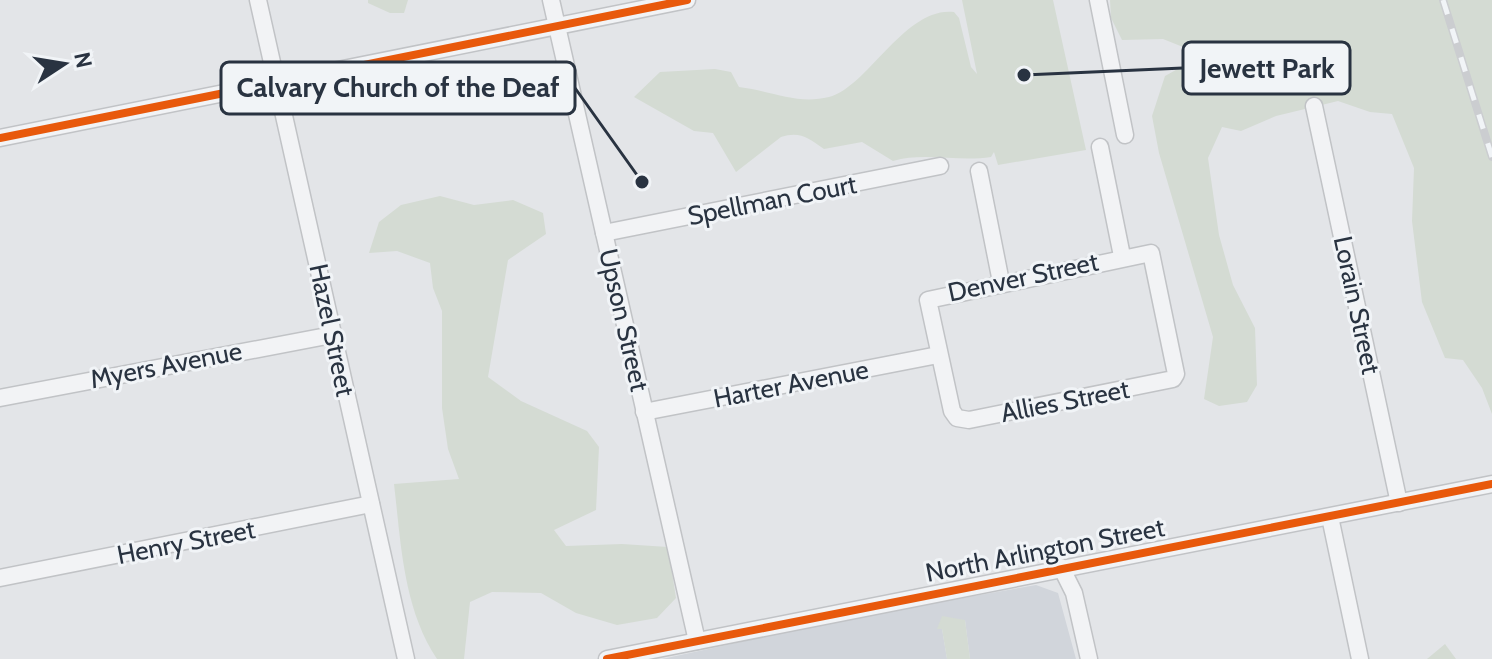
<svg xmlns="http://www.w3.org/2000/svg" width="1492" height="659" font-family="Cabin,sans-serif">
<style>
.built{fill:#d1d5db}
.green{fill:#d4dbd3}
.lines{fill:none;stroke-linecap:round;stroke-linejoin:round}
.minor-casing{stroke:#c1c3c6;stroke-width:19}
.minor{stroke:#f2f3f5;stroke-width:16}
.rail-casing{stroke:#cbcdd0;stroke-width:8}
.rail{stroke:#f1f4f7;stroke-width:5;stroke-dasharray:15;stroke-linecap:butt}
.cycleway-casing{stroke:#f1f4f7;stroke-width:13}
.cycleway{stroke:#e8590c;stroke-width:8}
.labels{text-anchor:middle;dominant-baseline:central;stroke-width:6;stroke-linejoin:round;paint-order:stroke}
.street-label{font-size:26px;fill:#293341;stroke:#f1f4f7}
.leader{fill:none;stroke:#293341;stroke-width:3}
.callout-dot{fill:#293341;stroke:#f1f4f7;stroke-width:3}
.callout{fill:#f1f4f7;stroke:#293341;stroke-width:3}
.callout-label{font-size:28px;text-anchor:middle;font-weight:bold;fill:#293341}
</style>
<rect width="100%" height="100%" fill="#e3e5e8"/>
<!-- built -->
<polygon class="built" points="1036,585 1058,593 1076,659 970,659 965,620 938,629 942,629 947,659 662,659 861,616"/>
<!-- green -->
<g class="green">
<polygon points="368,0 408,0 404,13 390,13 368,3"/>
<path d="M962,0H1053L1086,150L998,165L994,152L991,157C959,162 923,152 893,161L862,142L824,149C808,138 800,131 781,137L736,172L713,133L694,131L634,97L660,72L715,69L731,72L739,87C772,91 797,105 829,97C868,87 905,6 954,12L959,18L971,67L977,74Z"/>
<polygon points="1110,0 1492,0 1492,414 1482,388 1463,360 1445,358 1422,302 1412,221 1414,168 1392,114 1370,112 1338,101 1276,116 1241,131 1222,127 1208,158 1219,235 1233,285 1255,328 1257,385 1247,402 1219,406 1204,399 1213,337 1159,153 1152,116 1165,76 1183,66 1193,51 1163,39 1122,40 1111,18"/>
<path d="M440,196L474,205L513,200L543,213L546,234L508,260L488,377L521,401L587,431L599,447L596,510L554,530L566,546L622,544L668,547L676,598L657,618L617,625L576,613L541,593L492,592L470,602L464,659H437C403,608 401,543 394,484L459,479L448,449L442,408V311L433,288L430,263L397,251L369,253L379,222L401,205Z"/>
<polygon points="942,616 965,620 970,659 947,659 942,629 937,629"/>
<polygon points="1445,644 1456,659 1427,659"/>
</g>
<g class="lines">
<defs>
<g id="minor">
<polyline points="258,0 406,659"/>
<polyline points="551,0 697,641"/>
<polyline points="1098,0 1125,135"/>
<polyline points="1314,106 1399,503"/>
<polyline points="0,138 687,0"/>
<polyline points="1100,147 1122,256"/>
<polyline points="979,171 1001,282"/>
<polyline points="604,233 940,166"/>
<polygon points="1151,253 1176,374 1173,379 969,420 957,418 952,411 928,300"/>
<polyline points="0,398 332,335"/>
<polyline points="644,412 938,355"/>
<polyline points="1330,517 1360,659"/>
<polyline points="1061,567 1074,593 1089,659"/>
<polyline points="0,578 371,504"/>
<polyline points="607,659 1492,484"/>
</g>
</defs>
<!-- minor casing -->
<use href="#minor" class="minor-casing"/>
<!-- minor -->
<use href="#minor" class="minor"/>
<defs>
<polyline id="rail" points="1443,0 1492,157"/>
</defs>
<!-- rail casing -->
<use href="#rail" class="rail-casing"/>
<!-- rail -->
<use href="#rail" class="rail"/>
<defs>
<g id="cycleway">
<polyline points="0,138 687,0"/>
<polyline points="607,659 1492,484"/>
</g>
</defs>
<!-- cycleway casing -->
<use href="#cycleway" class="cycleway-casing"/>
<!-- cycleway -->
<use href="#cycleway" class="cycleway"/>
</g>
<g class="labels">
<!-- street labels -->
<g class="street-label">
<text transform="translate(772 200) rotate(-11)">Spellman Court</text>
<text transform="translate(1023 277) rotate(-12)">Denver Street</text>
<text transform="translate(1357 305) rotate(78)">Lorain Street</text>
<text transform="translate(624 320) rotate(77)">Upson Street</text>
<text transform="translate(332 330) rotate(78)">Hazel Street</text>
<text transform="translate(166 365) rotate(-11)">Myers Avenue</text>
<text transform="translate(791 384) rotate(-11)">Harter Avenue</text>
<text transform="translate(1065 401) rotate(-11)">Allies Street</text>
<text transform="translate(186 542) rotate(-11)">Henry Street</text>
<text transform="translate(1045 550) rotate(-11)">North Arlington Street</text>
</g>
</g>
<!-- callouts -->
<path class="leader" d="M1024 75L1183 68M642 182L575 88"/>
<g class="callout-dot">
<circle cx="1024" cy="75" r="8"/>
<circle cx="642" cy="182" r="8"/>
</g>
<g class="callout">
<rect x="1183" y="42" width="167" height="52" rx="8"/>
<rect x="221" y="62" width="354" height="52" rx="8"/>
</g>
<g class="callout-label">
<text x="1267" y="78">Jewett Park</text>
<text x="398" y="97">Calvary Church of the Deaf</text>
</g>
<!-- north arrow -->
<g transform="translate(64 64) rotate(78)" stroke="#f1f4f7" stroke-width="6" paint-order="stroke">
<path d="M0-6L14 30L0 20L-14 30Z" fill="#293341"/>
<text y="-12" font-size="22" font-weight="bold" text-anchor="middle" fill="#293341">N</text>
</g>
</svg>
